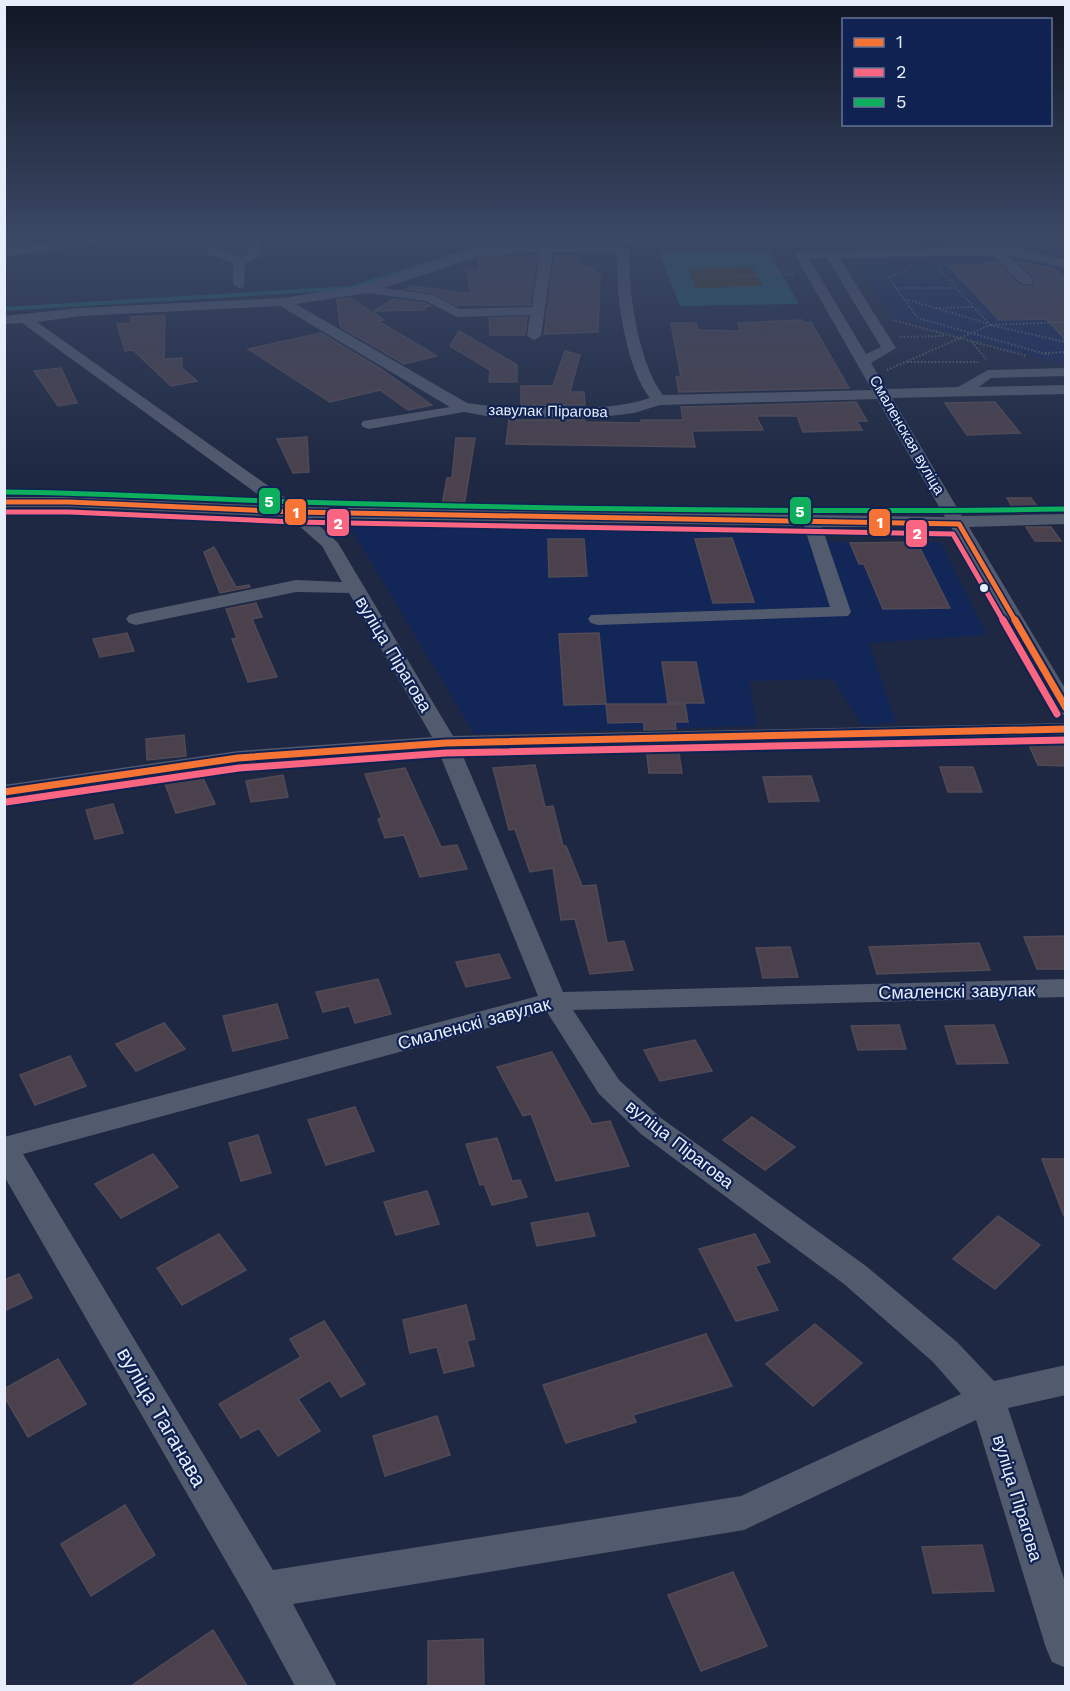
<svg xmlns="http://www.w3.org/2000/svg" width="1070" height="1691" font-family="'Work Sans',sans-serif">
<style>
.built{fill:#132658}
.green{fill:#47360c}
.water{fill:#1b5f67;fill-rule:evenodd}
.lines{fill:none;stroke-linecap:round;stroke-linejoin:round}
.stream{stroke:#1b5f67;stroke-width:4}
.building{fill:#4a414d;stroke:#514a55;stroke-width:1.5}
.path{stroke:#5c6475;stroke-width:2;stroke-dasharray:1.5 2;stroke-linecap:butt}
.minor{fill:#525a6e;fill-rule:evenodd}
.bus-1-far1-casing{stroke:#0f2251;stroke-width:8}
.bus-1-casing{stroke:#0f2251;stroke-width:11}
.bus-2-far1-casing{stroke:#0f2251;stroke-width:8}
.bus-2-casing{stroke:#0f2251;stroke-width:11}
.bus-3-casing{stroke:#0f2251;stroke-width:8}
.bus-1-far1{stroke:#f57335;stroke-width:5}
.bus-1{stroke:#f57335;stroke-width:7}
.bus-2-far1{stroke:#fa6682;stroke-width:5}
.bus-2{stroke:#fa6682;stroke-width:7}
.bus-3{stroke:#0daf5c;stroke-width:5}
.bus-dot{fill:#e7edfa;stroke:#0f2251;stroke-width:2}
.labels{text-anchor:middle;dominant-baseline:central;stroke-width:4.5;stroke-linejoin:round;paint-order:stroke}
.far-street-label{font-size:15px;fill:#e7edfa;stroke:#0f2251}
.street-label{font-size:18px;fill:#e7edfa;stroke:#0f2251}
.near-street-label{font-size:21px;fill:#e7edfa;stroke:#0f2251}
.line-badge{stroke:#0f2251;stroke-width:2}
.badge-label{font-size:16px;text-anchor:middle;font-weight:bold;fill:#fff}
</style>
<rect width="100%" height="100%" fill="#1e2842"/>
<!-- built -->
<g class="built">
<polygon points="1065,245 1065,365 892,317 845,248"/>
<polygon points="347,522 802,530 809,542 940,542 987,635 869,643 896,722 862,726 833,679 749,681 757,726 474,734"/>
</g>
<!-- green -->
<polygon class="green" points="753,267 763,287 696,288 688,268"/>
<!-- water -->
<path class="water" d="M768,250L799,304L680,306L659,252ZM753,267L763,286L696,288L688,269Z"/>
<g class="lines">
<!-- stream -->
<polyline class="stream" points="4,309 351,288 487,245 744,238"/>
</g>
<!-- building -->
<g class="building">
<polygon points="535,255 537,255 530,305 456,305 434,293 407,289 412,286 471,294 466,270 480,269 478,259"/>
<polygon points="555,255 580,255 579,267 596,267 595,274 600,274 598,332 544,334"/>
<polygon points="1018,262 1054,268 1065,278 1065,339 1046,319 999,320 949,266 998,263 1020,286 1034,286 1034,276"/>
<polygon points="351,298 384,320 378,321 437,356 404,364 342,328 340,325 337,300"/>
<polygon points="393,299 425,303 431,306 425,307 425,310 374,311"/>
<polygon points="165,315 164,359 182,358 182,368 197,381 171,386 133,350 125,351 117,324 130,323 131,317"/>
<polygon points="527,317 525,335 490,335 489,318"/>
<polygon points="802,320 804,323 811,322 849,388 679,392 676,377 681,377 671,323 696,323 698,330 741,331 738,323"/>
<polygon points="459,331 517,365 517,382 489,382 490,370 450,346"/>
<polygon points="321,333 381,369 432,405 408,410 380,390 330,402 248,349"/>
<polygon points="565,351 580,355 570,392 584,392 585,405 521,405 521,386 553,386"/>
<polygon points="61,368 77,403 58,406 34,371"/>
<polygon points="856,402 867,421 857,421 862,430 803,432 797,416 756,416 763,430 692,431 695,447 506,444 509,420 585,420 585,422 641,423 641,420 683,420 681,407"/>
<polygon points="995,402 1020,433 967,435 945,403"/>
<polygon points="307,437 309,472 293,473 277,439"/>
<polygon points="456,438 475,438 464,506 442,505 447,478 452,478"/>
<polygon points="1007,498 1031,498 1041,512 1016,513"/>
<polygon points="1026,527 1051,527 1061,541 1035,541"/>
<polygon points="732,538 754,602 713,603 695,539"/>
<polygon points="548,539 584,539 587,576 549,577"/>
<polygon points="917,542 950,608 883,609 864,564 859,564 850,543"/>
<polygon points="214,547 236,587 249,585 250,587 220,593 204,552"/>
<polygon points="256,603 262,617 252,619 277,677 248,682 232,639 237,638 226,609"/>
<polygon points="127,633 134,651 100,657 93,639"/>
<polygon points="599,633 606,704 564,705 559,634"/>
<polygon points="662,662 696,662 704,703 668,703"/>
<polygon points="606,704 685,704 688,722 675,722 676,729 644,730 644,722 608,723"/>
<polygon points="184,735 186,756 147,760 146,739"/>
<polygon points="1029,745 1065,745 1065,766 1038,765"/>
<polygon points="646,747 678,747 682,773 649,773"/>
<polygon points="535,765 545,807 553,806 563,846 566,846 582,886 596,885 607,943 624,941 633,970 590,974 575,919 561,920 553,868 530,872 515,829 509,830 493,768"/>
<polygon points="940,767 973,767 982,792 948,792"/>
<polygon points="405,768 441,847 457,845 467,869 420,877 404,835 385,838 378,819 382,818 365,774"/>
<polygon points="188,774 189,779 202,776 215,804 176,813 163,778"/>
<polygon points="283,775 288,797 251,802 246,781"/>
<polygon points="811,776 819,801 769,802 763,777"/>
<polygon points="113,804 123,833 95,839 86,810"/>
<polygon points="1065,936 1065,969 1037,969 1024,937"/>
<polygon points="979,943 990,970 877,974 869,947"/>
<polygon points="790,947 798,977 763,978 756,948"/>
<polygon points="499,954 510,978 466,987 456,962"/>
<polygon points="378,979 391,1014 355,1023 349,1006 323,1012 316,992"/>
<polygon points="277,1004 288,1038 233,1051 223,1016"/>
<polygon points="164,1023 185,1049 136,1071 116,1044"/>
<polygon points="899,1025 906,1049 858,1050 851,1026"/>
<polygon points="994,1025 1008,1063 957,1064 945,1026"/>
<polygon points="695,1040 712,1071 660,1081 644,1050"/>
<polygon points="552,1052 592,1124 610,1121 629,1166 556,1181 531,1114 523,1116 497,1067"/>
<polygon points="70,1056 86,1086 35,1105 20,1075"/>
<polygon points="355,1107 374,1151 326,1165 308,1120"/>
<polygon points="752,1117 795,1147 765,1170 723,1140"/>
<polygon points="258,1135 271,1173 241,1181 229,1143"/>
<polygon points="497,1138 512,1181 520,1180 527,1197 492,1205 484,1184 480,1185 466,1144"/>
<polygon points="153,1154 178,1187 121,1218 95,1184"/>
<polygon points="1042,1159 1065,1159 1065,1216 1064,1216"/>
<polygon points="427,1191 439,1224 396,1235 384,1202"/>
<polygon points="588,1213 595,1236 537,1246 531,1223"/>
<polygon points="998,1216 1040,1245 995,1289 953,1259"/>
<polygon points="219,1234 246,1270 182,1305 157,1268"/>
<polygon points="755,1234 770,1262 755,1266 778,1310 736,1321 699,1249"/>
<polygon points="19,1274 32,1298 4,1311 4,1280"/>
<polygon points="466,1305 475,1339 467,1341 474,1366 444,1373 437,1347 410,1353 403,1320"/>
<polygon points="324,1321 365,1384 341,1397 330,1380 298,1399 320,1431 278,1456 259,1428 241,1438 219,1404 301,1357 290,1339"/>
<polygon points="815,1324 862,1363 813,1406 766,1364"/>
<polygon points="706,1334 732,1386 633,1415 636,1422 566,1443 543,1385"/>
<polygon points="58,1359 86,1404 28,1437 4,1396 4,1389"/>
<polygon points="437,1416 450,1455 385,1476 373,1436"/>
<polygon points="125,1505 155,1555 91,1596 61,1544"/>
<polygon points="982,1545 994,1591 933,1593 922,1547"/>
<polygon points="733,1572 767,1646 701,1671 668,1595"/>
<polygon points="213,1630 247,1686 131,1686"/>
<polygon points="483,1639 484,1686 428,1686 428,1641"/>
</g>
<g class="lines">
<!-- path -->
<g class="path">
<polyline points="321,238 386,241"/>
<polyline points="767,238 788,249"/>
<polyline points="423,242 452,242"/>
<polyline points="639,247 797,240"/>
<polyline points="909,269 889,278 918,318 1049,355"/>
<polyline points="736,276 794,274"/>
<polyline points="897,288 955,288"/>
<polyline points="905,299 989,324"/>
<polyline points="936,308 973,307"/>
<polyline points="892,320 1027,356"/>
<polyline points="1063,322 990,325 1066,342"/>
<polyline points="900,337 944,336"/>
<polyline points="972,342 986,359"/>
<polyline points="1045,353 1066,352"/>
<polyline points="907,362 978,362"/>
<polyline points="887,370 990,325 938,267"/>
</g>
<!-- minor -->
<g class="minor">
<polygon points="85,238 96,238 98,241 92,245 4,257 4,249"/>
<polygon points="205,238 217,238 217,248 240,257 247,255 250,238 262,238 259,257 245,263 244,287 239,288 233,284 233,263 207,253"/>
<polygon points="397,238 411,238 413,241 407,245"/>
<path d="M609,244L628,248L630,251C627,289 639,365 663,395L872,390L795,255L797,252L1013,247L1066,260V268L1007,255L1032,278V284H1022L993,255L839,258L896,348L871,363L887,389L958,387L988,370L1066,368V376L991,378L979,387L1066,385V394L892,398L962,516L1066,514V524L969,527L1066,690V715L1058,714L1055,709L951,527H822L851,612L848,616L598,625L591,623L588,619L591,615L830,607L804,526L311,518L338,543L453,736L1066,723V736L460,749L563,992L1066,979V997L573,1010L619,1080L661,1118L866,1266L957,1342L994,1381L1066,1365V1395L1008,1408L1066,1585V1668L1052,1662L1046,1648L976,1420L744,1530L293,1604L337,1686H295L250,1603L4,1176V1137L538,996L438,750L238,765L4,799V785L238,751L432,737L349,593L296,592L136,625L129,623L126,619L129,615L136,613L296,580L342,582L322,546L289,517L69,507H4V497H69L274,506L22,323L4,324V316L80,308L283,298L366,285L427,263L475,249L509,245ZM540,252L532,307L459,309L434,295L384,288L476,257ZM553,252L618,253C614,292 626,368 650,398C613,410 576,408 537,407C514,407 490,407 467,403L296,304L368,293L426,301L457,317L530,315L527,336L534,340L541,336ZM809,258H827L881,347L866,354ZM280,306L450,407L363,421L361,424L363,427L369,429L464,412L486,416L594,418L634,413L660,405L877,399L945,517L298,507L37,322L80,316ZM547,1012L599,1094L641,1134L844,1284L933,1362L961,1394L741,1496L273,1570L23,1154Z"/>
</g>
<defs>
<polyline id="bus-1-far1" points="4,502 69,502 294,512 959,524 1016,622"/>
<g id="bus-1">
<polyline points="1015,620 1066,708"/>
<polyline points="4,792 238,758 446,743 1066,729"/>
</g>
<polyline id="bus-2-far1" points="4,512 69,512 294,522 953,534 1004,622"/>
<g id="bus-2">
<polyline points="1003,620 1057,714"/>
<polyline points="6,802 239,768 446,753 1066,740"/>
</g>
<path id="bus-3" d="M4,492C102,493 200,499 297,502C553,509 810,513 1066,509"/>
</defs>
<!-- bus-1-far1 casing -->
<use href="#bus-1-far1" class="bus-1-far1-casing"/>
<!-- bus-1 casing -->
<use href="#bus-1" class="bus-1-casing"/>
<!-- bus-2-far1 casing -->
<use href="#bus-2-far1" class="bus-2-far1-casing"/>
<!-- bus-2 casing -->
<use href="#bus-2" class="bus-2-casing"/>
<!-- bus-3 casing -->
<use href="#bus-3" class="bus-3-casing"/>
<!-- bus-1-far1 -->
<use href="#bus-1-far1" class="bus-1-far1"/>
<!-- bus-1 -->
<use href="#bus-1" class="bus-1"/>
<!-- bus-2-far1 -->
<use href="#bus-2-far1" class="bus-2-far1"/>
<!-- bus-2 -->
<use href="#bus-2" class="bus-2"/>
<!-- bus-3 -->
<use href="#bus-3" class="bus-3"/>
</g>
<!-- sky -->
<linearGradient id="sky" x2="0" y2="1"><stop stop-color="#101624"/><stop offset="0.5" stop-color="#3b4865"/><stop offset="1" stop-color="#3b4865" stop-opacity="0"/></linearGradient>
<rect width="1070" height="475" fill="url(#sky)"/>
<!-- markers -->
<circle class="bus-dot" cx="984" cy="588" r="5"/>
<g class="labels">
<!-- far-street labels -->
<g class="far-street-label">
<text transform="translate(548 411) rotate(1)">завулак Пірагова</text>
<text transform="translate(907 435) rotate(60)">Смаленская вуліца</text>
</g>
<!-- street labels -->
<g class="street-label">
<text transform="translate(394 654) rotate(59)">вуліца Пірагова</text>
<text transform="translate(957 991) rotate(-1)">Смаленскі завулак</text>
<text transform="translate(474 1023) rotate(-15)">Смаленскі завулак</text>
<text transform="translate(680 1144) rotate(38)">вуліца Пірагова</text>
<text transform="translate(1018 1498) rotate(73)">вуліца Пірагова</text>
</g>
<!-- near-street labels -->
<g class="near-street-label">
<text transform="translate(162 1417) rotate(60)">вуліца Таганава</text>
</g>
</g>
<g class="line-badge">
<rect x="258" y="487" width="23" height="28" rx="6" fill="#0daf5c"/>
<rect x="789" y="496" width="23" height="29" rx="6" fill="#0daf5c"/>
<rect x="284" y="498" width="23" height="28" rx="6" fill="#f57335"/>
<rect x="868" y="508" width="23" height="29" rx="6" fill="#f57335"/>
<rect x="326" y="508" width="24" height="29" rx="6" fill="#fa6682"/>
<rect x="905" y="519" width="23" height="29" rx="6" fill="#fa6682"/>
</g>
<g class="badge-label">
<text x="269" y="507">5</text>
<text x="800" y="517">5</text>
<text x="296" y="518">1</text>
<text x="880" y="528">1</text>
<text x="338" y="529">2</text>
<text x="917" y="539">2</text>
</g>
<!-- border -->
<rect width="1070" height="1691" fill="none" stroke="#e7edfa" stroke-width="12"/>
<!-- legend -->
<rect x="842" y="18" width="210" height="108" fill="#0f2251" stroke="#657395" stroke-width="1.5"/>
<rect x="854" y="38" width="30" height="9" fill="#f57335" stroke="#657395" stroke-width="1.5"/>
<text x="896" y="48" font-size="18" fill="#e7edfa">1</text>
<rect x="854" y="68" width="30" height="9" fill="#fa6682" stroke="#657395" stroke-width="1.5"/>
<text x="896" y="78" font-size="18" fill="#e7edfa">2</text>
<rect x="854" y="98" width="30" height="9" fill="#0daf5c" stroke="#657395" stroke-width="1.5"/>
<text x="896" y="108" font-size="18" fill="#e7edfa">5</text>
</svg>
